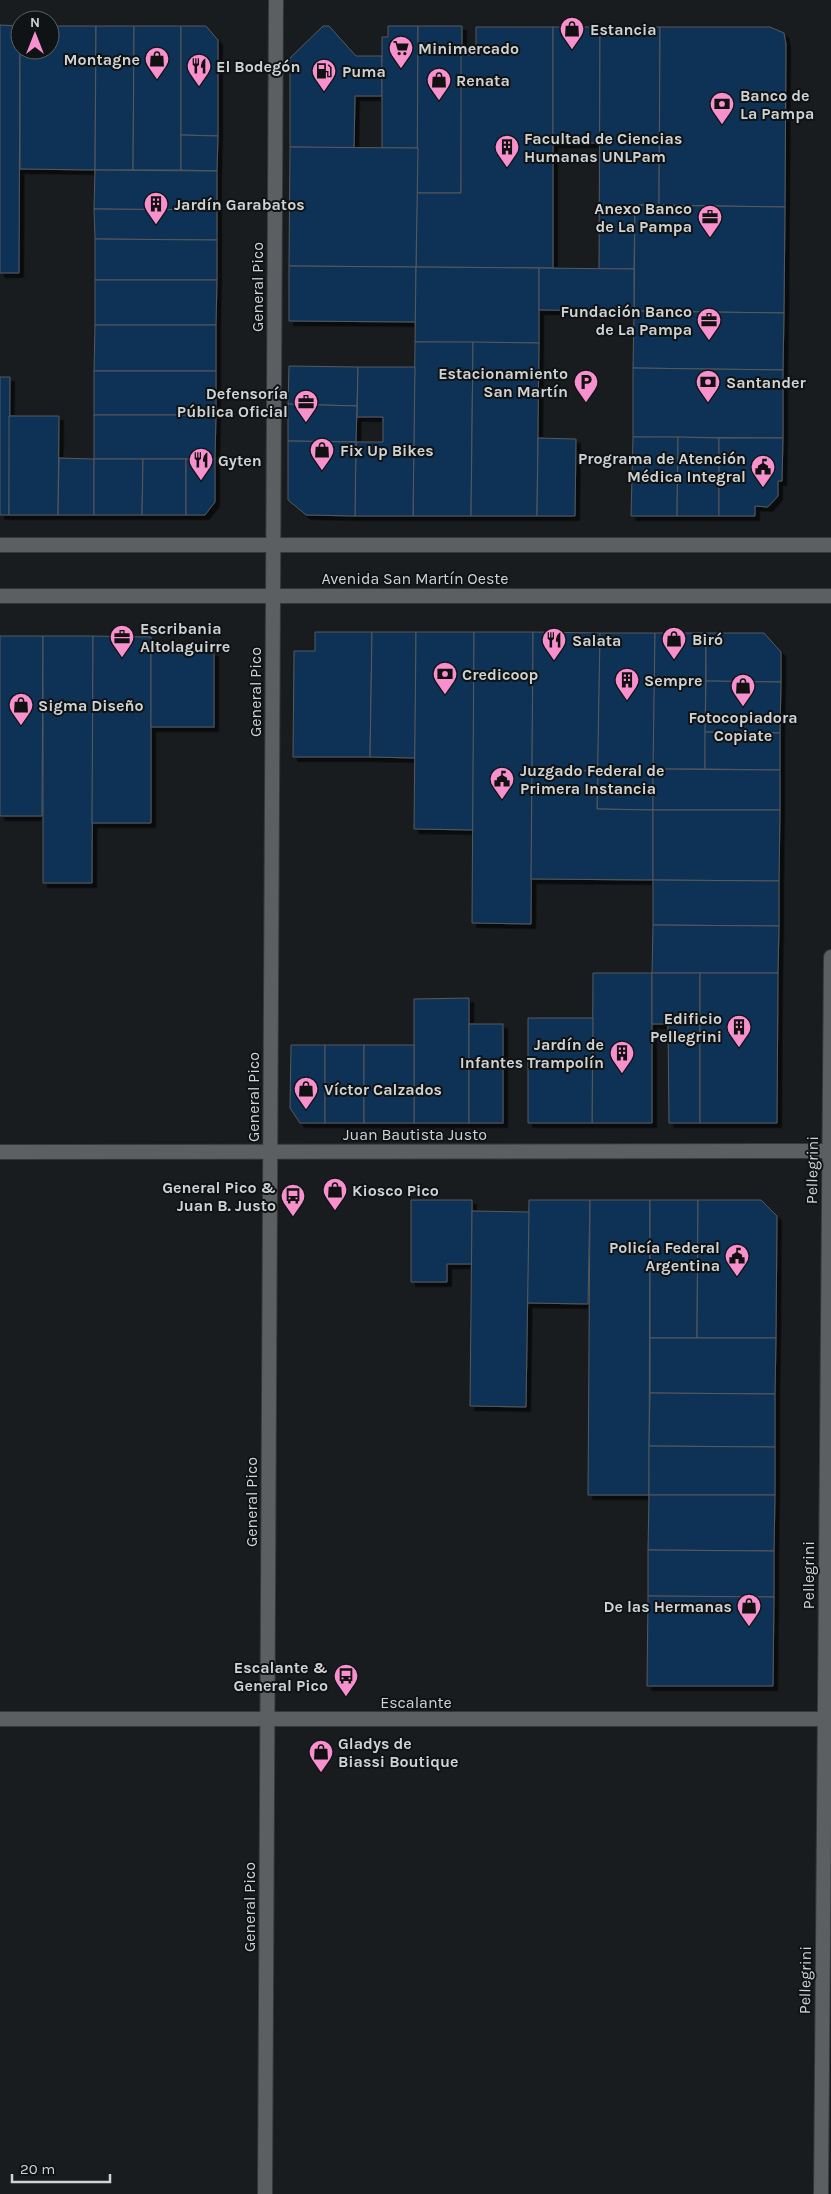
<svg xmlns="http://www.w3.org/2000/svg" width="831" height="2194" font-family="Karla,sans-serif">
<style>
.building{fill:#135;stroke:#56595d;filter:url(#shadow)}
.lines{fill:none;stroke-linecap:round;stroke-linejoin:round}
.minor-casing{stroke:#353839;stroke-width:16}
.tertiary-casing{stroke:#353839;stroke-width:16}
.secondary-casing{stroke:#353839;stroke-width:16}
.minor{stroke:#5b5f61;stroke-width:14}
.tertiary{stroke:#5b5f61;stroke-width:14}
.secondary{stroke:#5b5f61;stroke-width:14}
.labels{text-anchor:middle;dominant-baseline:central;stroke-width:4;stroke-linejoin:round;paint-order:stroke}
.poi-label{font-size:16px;font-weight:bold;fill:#d0d3d4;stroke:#101315;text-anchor:start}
.street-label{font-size:16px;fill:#d0d3d4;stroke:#101315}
</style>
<defs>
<filter id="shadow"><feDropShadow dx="4.5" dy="4.5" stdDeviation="0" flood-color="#0009"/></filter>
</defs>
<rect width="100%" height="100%" fill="#191c1e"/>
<!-- building -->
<g class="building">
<polygon points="0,25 20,26 19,273 0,273"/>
<polygon points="20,26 20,50 50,50 50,26 96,26 95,170 20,169"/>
<polygon points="96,26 134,26 133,170 95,170"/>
<polygon points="134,26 181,26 181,170 133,170"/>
<polygon points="181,26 206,26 218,40 218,136 181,135"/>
<polygon points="323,26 329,26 356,56 382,56 382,96 355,96 354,148 290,147 290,58"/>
<polygon points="388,26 418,26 418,148 382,148 382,37 388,37"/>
<polygon points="418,26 462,26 461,193 417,193"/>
<polygon points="476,27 553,27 553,268 416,267 417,193 461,193 461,55 476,55"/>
<rect x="553" y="27" width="47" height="116"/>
<polygon points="600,27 660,27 659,205 635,205 634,269 599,269"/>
<polygon points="660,27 770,27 784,33 786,44 785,207 659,205"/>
<polygon points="181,135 218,136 217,171 181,170"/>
<polygon points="290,147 418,148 416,267 289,266"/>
<polygon points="95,170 217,171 217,210 94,209"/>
<polygon points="635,205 785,207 784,313 634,311"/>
<polygon points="94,209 217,210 217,240 95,239"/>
<polygon points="95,239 217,240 217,280 95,280"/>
<polygon points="289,266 416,267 416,322 289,321"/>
<polygon points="416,267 539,268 539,343 415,342"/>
<polygon points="539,268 634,269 634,311 539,310"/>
<polygon points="95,280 217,280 216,325 95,325"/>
<polygon points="634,311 784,313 783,370 633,368"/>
<polygon points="95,325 216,325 216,371 94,371"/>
<polygon points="415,342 473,342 471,516 413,516"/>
<polygon points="473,342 539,343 537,516 471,516"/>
<polygon points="289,366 358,367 357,406 288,404"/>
<polygon points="358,367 415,367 413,516 355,516 356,442 383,442 383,417 357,417"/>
<polygon points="633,368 783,370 783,438 633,437"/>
<rect x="94" y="371" width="122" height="44"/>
<polygon points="0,377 10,377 9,515 0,515"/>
<polygon points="288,404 357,406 356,442 288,441"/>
<polygon points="94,415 216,415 215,459 94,459"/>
<polygon points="9,416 59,416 58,515 9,515"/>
<polygon points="633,437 678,437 677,516 631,516"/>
<polygon points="678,437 719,438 719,516 677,516"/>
<polygon points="538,438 576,439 575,516 537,516"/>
<polygon points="719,438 783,438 782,481 778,481 778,496 768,507 755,506 755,516 719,516"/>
<polygon points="288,441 356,442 355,516 306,515 288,500"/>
<polygon points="59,458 94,459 94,515 58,515"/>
<polygon points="94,459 143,459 142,515 94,515"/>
<polygon points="143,459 186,459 186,515 142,515"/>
<polygon points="186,459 215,459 215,502 205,515 186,515"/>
<polygon points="315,632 372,632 370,757 293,757 294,651 315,651"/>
<polygon points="372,632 416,632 415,758 370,757"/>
<polygon points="416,632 474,632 473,830 414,829"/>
<polygon points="474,632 533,632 531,924 472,923"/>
<polygon points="533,632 600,633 598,771 532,770"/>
<polygon points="600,633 655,633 653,810 597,809"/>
<polygon points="655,633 706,633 705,769 653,769"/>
<polygon points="706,633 764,633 781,652 781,682 706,681"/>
<polygon points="0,636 43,636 42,816 0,816"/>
<polygon points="43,636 93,636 92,883 43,883"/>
<polygon points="93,636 151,637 151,823 92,823"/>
<rect x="151" y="652" width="63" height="75"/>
<polygon points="706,681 781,682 780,733 705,732"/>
<polygon points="705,732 780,733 780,770 705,769"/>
<polygon points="653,769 780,770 780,810 653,810"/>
<polygon points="532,770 598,771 597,809 653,810 653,880 531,879"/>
<polygon points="653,810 780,810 779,881 653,880"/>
<polygon points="653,880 779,881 779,926 653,925"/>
<polygon points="653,925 779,926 778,973 652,973"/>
<polygon points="593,973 652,973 652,1123 592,1123"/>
<polygon points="652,973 700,973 700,1123 669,1123 668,1024 652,1024"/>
<polygon points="700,973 778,973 777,1123 700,1123"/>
<polygon points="469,998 469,1123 414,1123 414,999"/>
<polygon points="528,1018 593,1018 592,1123 528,1123"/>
<rect x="469" y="1024" width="34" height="99"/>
<polygon points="291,1045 325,1045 325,1123 300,1123 290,1108"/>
<rect x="325" y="1045" width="39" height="78"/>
<rect x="364" y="1045" width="50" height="78"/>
<polygon points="411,1200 472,1200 472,1264 447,1264 447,1282 411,1282"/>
<polygon points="529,1200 590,1200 588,1304 527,1303"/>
<polygon points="590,1200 650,1200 649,1495 588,1495"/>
<polygon points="650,1200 698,1200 697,1338 650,1338"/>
<polygon points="698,1200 761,1200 777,1216 776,1338 697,1338"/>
<polygon points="472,1211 529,1212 526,1407 470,1406"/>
<polygon points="650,1338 776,1338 775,1394 650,1393"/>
<polygon points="650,1393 775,1394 775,1447 649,1446"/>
<polygon points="649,1446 775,1447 775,1495 649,1495"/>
<polygon points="649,1495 775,1495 774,1551 648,1550"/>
<polygon points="648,1550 774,1551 774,1597 648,1596"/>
<polygon points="648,1596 774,1597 773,1686 647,1686"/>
</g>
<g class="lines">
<defs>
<g id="minor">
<polyline points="0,1152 831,1151"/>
<polyline points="0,1719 831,1719"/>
<polyline points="821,2194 831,957"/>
</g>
<polyline id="tertiary" points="265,2194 276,0"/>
<g id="secondary">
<polyline points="0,545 831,545"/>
<polyline points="0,596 831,596"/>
</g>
</defs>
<!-- minor casing -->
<use href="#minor" class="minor-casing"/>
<!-- tertiary casing -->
<use href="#tertiary" class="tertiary-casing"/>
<!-- secondary casing -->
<use href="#secondary" class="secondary-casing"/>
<!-- minor -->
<use href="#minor" class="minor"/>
<!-- tertiary -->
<use href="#tertiary" class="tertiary"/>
<!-- secondary -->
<use href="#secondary" class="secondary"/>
</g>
<!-- icons -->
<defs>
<symbol id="shop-pin" viewBox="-11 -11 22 30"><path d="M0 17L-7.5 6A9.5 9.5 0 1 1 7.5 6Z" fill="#f790cd" stroke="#101315"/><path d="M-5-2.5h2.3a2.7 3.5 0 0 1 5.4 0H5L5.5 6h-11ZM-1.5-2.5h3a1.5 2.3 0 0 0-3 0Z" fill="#111"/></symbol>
<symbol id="supermarket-pin" viewBox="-11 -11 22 30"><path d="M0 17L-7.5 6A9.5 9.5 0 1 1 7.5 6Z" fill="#f790cd" stroke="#101315"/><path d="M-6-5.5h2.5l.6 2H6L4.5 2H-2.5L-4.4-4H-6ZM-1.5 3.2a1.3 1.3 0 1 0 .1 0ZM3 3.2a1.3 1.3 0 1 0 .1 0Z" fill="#111"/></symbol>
<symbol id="restaurant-pin" viewBox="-11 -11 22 30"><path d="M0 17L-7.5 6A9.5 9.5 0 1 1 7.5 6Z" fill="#f790cd" stroke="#101315"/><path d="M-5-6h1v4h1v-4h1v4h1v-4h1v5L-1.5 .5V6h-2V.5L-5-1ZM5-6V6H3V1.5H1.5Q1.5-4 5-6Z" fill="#111"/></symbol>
<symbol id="fuel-pin" viewBox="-11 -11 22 30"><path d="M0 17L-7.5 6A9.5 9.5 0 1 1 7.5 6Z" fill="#f790cd" stroke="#101315"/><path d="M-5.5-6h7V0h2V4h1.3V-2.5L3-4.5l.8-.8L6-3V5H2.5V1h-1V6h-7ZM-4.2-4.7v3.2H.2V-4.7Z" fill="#111"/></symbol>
<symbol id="bank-pin" viewBox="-11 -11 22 30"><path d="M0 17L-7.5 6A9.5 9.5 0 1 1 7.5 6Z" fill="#f790cd" stroke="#101315"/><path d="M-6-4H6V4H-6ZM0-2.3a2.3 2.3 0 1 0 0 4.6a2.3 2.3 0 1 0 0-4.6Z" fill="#111"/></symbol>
<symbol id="building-pin" viewBox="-11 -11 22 30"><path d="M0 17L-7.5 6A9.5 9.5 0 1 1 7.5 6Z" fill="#f790cd" stroke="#101315"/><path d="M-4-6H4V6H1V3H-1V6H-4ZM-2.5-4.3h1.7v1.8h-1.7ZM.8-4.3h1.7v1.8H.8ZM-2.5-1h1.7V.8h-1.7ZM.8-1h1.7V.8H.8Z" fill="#111"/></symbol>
<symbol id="office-pin" viewBox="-11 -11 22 30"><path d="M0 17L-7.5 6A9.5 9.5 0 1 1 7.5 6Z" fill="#f790cd" stroke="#101315"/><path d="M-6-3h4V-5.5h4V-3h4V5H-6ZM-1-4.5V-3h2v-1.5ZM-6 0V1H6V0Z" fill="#111"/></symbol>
<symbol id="parking-pin" viewBox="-11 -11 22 30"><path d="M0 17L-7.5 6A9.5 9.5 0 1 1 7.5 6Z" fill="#f790cd" stroke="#101315"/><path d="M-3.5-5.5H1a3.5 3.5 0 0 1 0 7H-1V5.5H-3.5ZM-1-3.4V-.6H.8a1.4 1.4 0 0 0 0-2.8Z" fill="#111"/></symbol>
<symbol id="civic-pin" viewBox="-11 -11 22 30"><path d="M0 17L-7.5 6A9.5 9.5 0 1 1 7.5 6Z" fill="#f790cd" stroke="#101315"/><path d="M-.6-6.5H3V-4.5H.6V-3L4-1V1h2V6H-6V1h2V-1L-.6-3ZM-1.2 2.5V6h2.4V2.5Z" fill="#111"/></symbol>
<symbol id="bus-pin" viewBox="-11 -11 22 30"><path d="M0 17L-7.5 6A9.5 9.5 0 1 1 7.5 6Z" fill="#f790cd" stroke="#101315"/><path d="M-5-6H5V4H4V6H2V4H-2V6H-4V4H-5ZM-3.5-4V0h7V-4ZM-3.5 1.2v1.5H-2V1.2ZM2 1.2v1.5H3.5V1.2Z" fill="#111"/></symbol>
</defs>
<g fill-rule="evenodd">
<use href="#shop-pin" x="558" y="15" width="28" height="38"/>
<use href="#supermarket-pin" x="387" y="34" width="28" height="38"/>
<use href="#shop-pin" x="143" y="45" width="28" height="38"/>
<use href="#restaurant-pin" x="185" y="52" width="28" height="38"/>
<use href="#fuel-pin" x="310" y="57" width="28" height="38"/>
<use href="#shop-pin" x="425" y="66" width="28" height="38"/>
<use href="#bank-pin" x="708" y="90" width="28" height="38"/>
<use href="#building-pin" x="493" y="133" width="28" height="38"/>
<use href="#building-pin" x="142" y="190" width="28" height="38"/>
<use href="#office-pin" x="696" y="203" width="28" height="38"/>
<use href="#office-pin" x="695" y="306" width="28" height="38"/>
<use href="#parking-pin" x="572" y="368" width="28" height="38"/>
<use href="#bank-pin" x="694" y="368" width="28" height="38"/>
<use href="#office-pin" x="292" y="388" width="28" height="38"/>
<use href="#shop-pin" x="308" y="436" width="28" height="38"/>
<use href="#restaurant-pin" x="187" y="446" width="28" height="38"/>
<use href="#civic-pin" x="749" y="453" width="28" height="38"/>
<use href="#office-pin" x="108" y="623" width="28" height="38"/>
<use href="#shop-pin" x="660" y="625" width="28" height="38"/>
<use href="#restaurant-pin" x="540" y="626" width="28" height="38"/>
<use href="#bank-pin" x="431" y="660" width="28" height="38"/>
<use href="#building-pin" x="613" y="666" width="28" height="38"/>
<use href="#shop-pin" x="729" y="672" width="28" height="38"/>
<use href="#shop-pin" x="7" y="691" width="28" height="38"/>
<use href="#civic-pin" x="488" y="765" width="28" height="38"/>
<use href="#building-pin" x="725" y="1013" width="28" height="38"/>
<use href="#building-pin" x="608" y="1039" width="28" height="38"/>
<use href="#shop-pin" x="292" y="1075" width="28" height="38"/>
<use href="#shop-pin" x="321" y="1176" width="28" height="38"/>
<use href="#bus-pin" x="279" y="1182" width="28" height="38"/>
<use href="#civic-pin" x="723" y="1242" width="28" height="38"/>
<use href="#shop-pin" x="735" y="1592" width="28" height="38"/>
<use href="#bus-pin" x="332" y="1662" width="28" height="38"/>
<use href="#shop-pin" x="307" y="1738" width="28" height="38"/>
</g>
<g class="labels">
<!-- poi labels -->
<g class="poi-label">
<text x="590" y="29">Estancia</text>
<text x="418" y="48">Minimercado</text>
<text x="140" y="59" text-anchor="end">Montagne</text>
<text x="216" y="66">El Bodegón</text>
<text x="342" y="71">Puma</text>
<text x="456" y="80">Renata</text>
<text x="740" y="95">Banco de<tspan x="740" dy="18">La Pampa</tspan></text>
<text x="524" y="138">Facultad de Ciencias<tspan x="524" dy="18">Humanas UNLPam</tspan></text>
<text x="174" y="204">Jardín Garabatos</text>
<text x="692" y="208" text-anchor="end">Anexo Banco<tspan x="692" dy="18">de La Pampa</tspan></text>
<text x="692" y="311" text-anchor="end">Fundación Banco<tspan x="692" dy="18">de La Pampa</tspan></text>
<text x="568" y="373" text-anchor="end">Estacionamiento<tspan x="568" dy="18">San Martín</tspan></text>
<text x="726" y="382">Santander</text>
<text x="288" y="393" text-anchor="end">Defensoría<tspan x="288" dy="18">Pública Oficial</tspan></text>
<text x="340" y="450">Fix Up Bikes</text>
<text x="746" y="458" text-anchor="end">Programa de Atención<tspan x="746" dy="18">Médica Integral</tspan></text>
<text x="218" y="460">Gyten</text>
<text x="140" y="628">Escribania<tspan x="140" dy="18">Altolaguirre</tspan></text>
<text x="692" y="639">Biró</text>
<text x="572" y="640">Salata</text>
<text x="462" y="674">Credicoop</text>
<text x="644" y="680">Sempre</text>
<text x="38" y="705">Sigma Diseño</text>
<text x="743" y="717" text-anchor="middle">Fotocopiadora<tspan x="743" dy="18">Copiate</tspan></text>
<text x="520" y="770">Juzgado Federal de<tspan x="520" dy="18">Primera Instancia</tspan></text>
<text x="722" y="1018" text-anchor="end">Edificio<tspan x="722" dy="18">Pellegrini</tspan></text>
<text x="604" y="1044" text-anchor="end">Jardín de<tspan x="604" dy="18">Infantes Trampolín</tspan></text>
<text x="324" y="1089">Víctor Calzados</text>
<text x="276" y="1187" text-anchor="end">General Pico &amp;<tspan x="276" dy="18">Juan B. Justo</tspan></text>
<text x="352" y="1190">Kiosco Pico</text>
<text x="720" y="1247" text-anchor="end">Policía Federal<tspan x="720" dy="18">Argentina</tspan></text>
<text x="732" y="1606" text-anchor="end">De las Hermanas</text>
<text x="328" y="1667" text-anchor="end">Escalante &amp;<tspan x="328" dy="18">General Pico</tspan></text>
<text x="338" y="1743">Gladys de<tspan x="338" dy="18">Biassi Boutique</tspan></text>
</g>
<!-- street labels -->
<g class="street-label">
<text transform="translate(257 287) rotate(-90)">General Pico</text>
<text x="415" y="578">Avenida San Martín Oeste</text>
<text transform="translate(255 692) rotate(-90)">General Pico</text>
<text transform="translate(253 1097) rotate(-90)">General Pico</text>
<text x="415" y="1134">Juan Bautista Justo</text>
<text transform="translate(812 1170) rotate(-89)">Pellegrini</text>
<text transform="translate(251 1502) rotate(-90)">General Pico</text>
<text transform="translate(808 1575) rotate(-90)">Pellegrini</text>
<text x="416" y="1702">Escalante</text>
<text transform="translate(249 1907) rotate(-90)">General Pico</text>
<text transform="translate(805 1980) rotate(-89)">Pellegrini</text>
</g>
</g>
<!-- north arrow -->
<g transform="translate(35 35)"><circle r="24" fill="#101315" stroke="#5d6061"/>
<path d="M0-4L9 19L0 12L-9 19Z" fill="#f790cd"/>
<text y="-8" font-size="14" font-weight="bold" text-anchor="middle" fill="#d0d3d4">N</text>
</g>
<!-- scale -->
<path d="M12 2174v8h98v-8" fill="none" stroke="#d0d3d4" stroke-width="2.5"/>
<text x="20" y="2174" font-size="15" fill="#d0d3d4" stroke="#101315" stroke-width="4" paint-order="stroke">20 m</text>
</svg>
